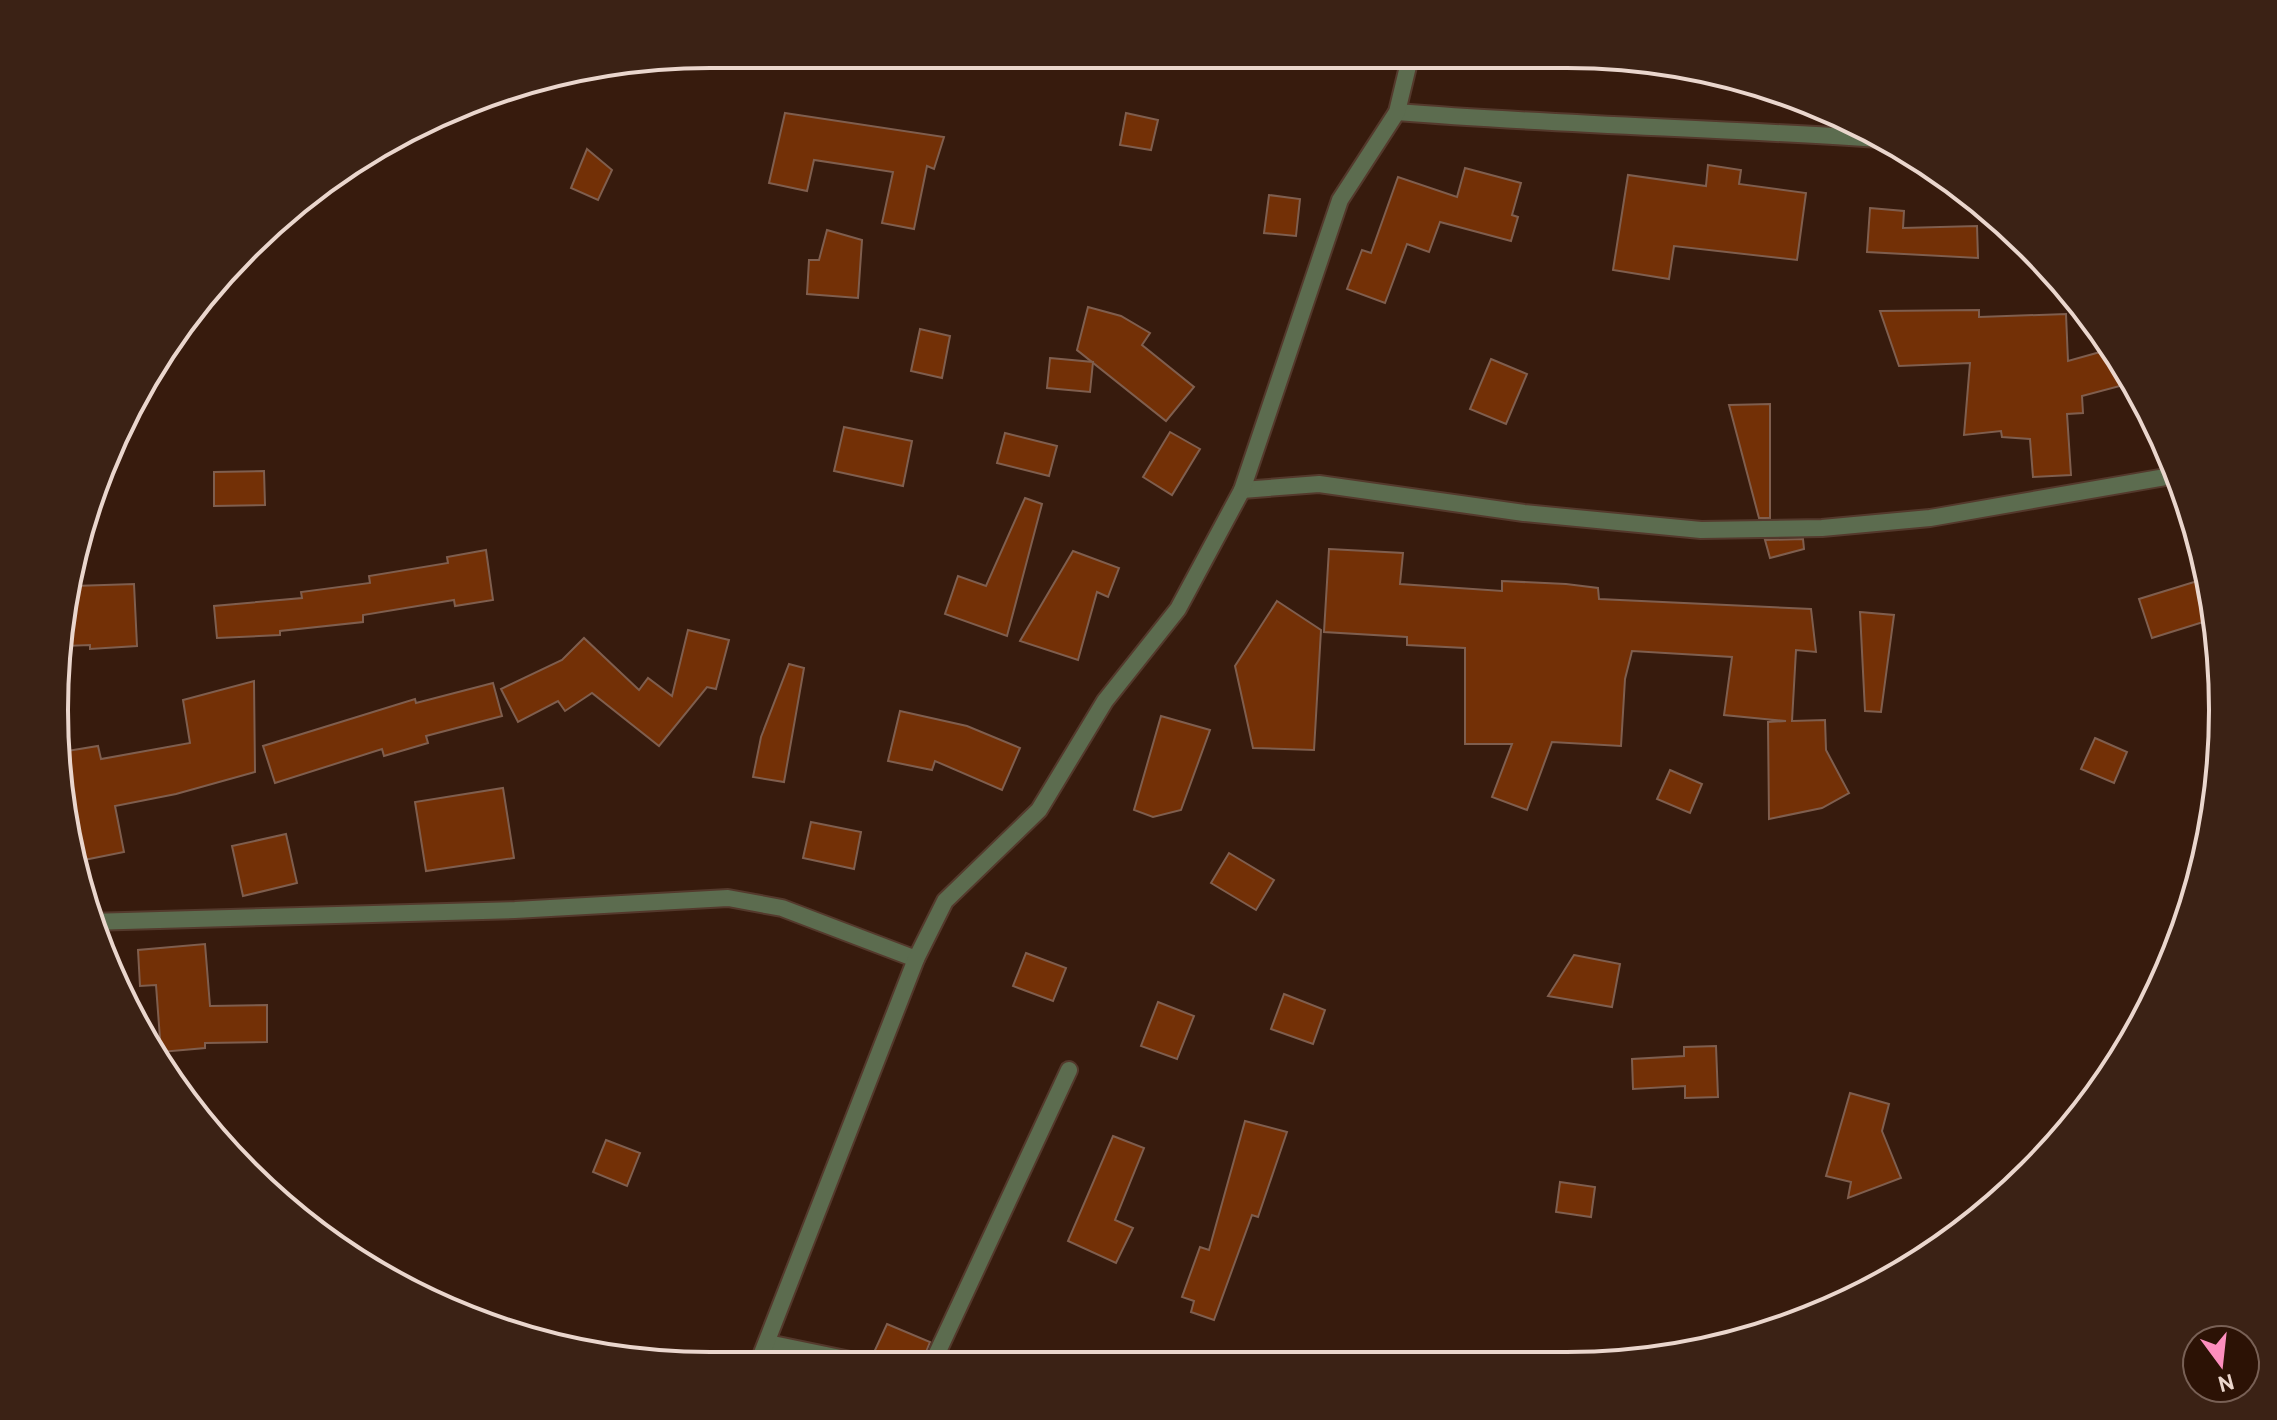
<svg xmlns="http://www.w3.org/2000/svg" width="2277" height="1420" font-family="Overpass,sans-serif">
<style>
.building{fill:#733006;stroke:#7f5e4e;stroke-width:2}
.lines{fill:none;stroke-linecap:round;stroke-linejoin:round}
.minor-casing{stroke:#54392c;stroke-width:20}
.minor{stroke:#5c6c4f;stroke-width:16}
.rim{fill:none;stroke:#ead6cd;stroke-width:4}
</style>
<rect width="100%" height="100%" fill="#371b0d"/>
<!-- building -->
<g class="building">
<polygon points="785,113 944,137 934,169 927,166 914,229 882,223 893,172 814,160 807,191 769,183"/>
<polygon points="1126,113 1158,120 1151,150 1120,145"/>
<polygon points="587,149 612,170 598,200 571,188"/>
<polygon points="1708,165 1741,170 1739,184 1806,193 1797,260 1674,246 1669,279 1613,270 1628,175 1706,186"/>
<polygon points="1465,168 1521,183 1512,215 1518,217 1511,241 1440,222 1429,252 1407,244 1385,303 1347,289 1362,250 1371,253 1398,177 1457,197"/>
<polygon points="1269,195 1300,199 1296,236 1264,233"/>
<polygon points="1870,208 1904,211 1903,228 1977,226 1978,258 1867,252"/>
<polygon points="827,230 862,240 858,298 807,294 809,260 819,260"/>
<polygon points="1088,307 1121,316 1150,333 1142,345 1194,387 1166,421 1077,350"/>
<polygon points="1979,310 1979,317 2066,314 2068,361 2111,349 2135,382 2082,396 2083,413 2067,414 2071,475 2033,477 2030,439 2002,437 2001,431 1964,435 1970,363 1899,366 1880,311"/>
<polygon points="920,329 950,336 942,378 911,371"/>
<polygon points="1050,358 1093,362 1090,392 1047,388"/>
<polygon points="1491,359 1527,374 1506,424 1470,409"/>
<polygon points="1770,404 1770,518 1759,518 1729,405"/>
<polygon points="844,427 912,441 903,486 834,471"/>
<polygon points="1170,432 1200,449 1172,495 1143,477"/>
<polygon points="1005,433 1057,446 1049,476 997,463"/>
<polygon points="264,471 265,505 214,506 214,472"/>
<polygon points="1025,498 1042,504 1007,636 945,614 958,576 986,586"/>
<polygon points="1803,539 1804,549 1770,558 1765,540"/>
<polygon points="1329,549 1403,553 1400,584 1502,591 1502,581 1566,584 1598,588 1599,599 1811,609 1816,652 1796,650 1792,721 1825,720 1826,750 1849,793 1822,808 1769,819 1768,722 1786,721 1724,715 1732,657 1632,651 1625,679 1621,746 1552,742 1527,810 1492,797 1512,744 1465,744 1465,648 1407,645 1407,637 1324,632"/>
<polygon points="486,550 493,600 455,606 454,600 363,615 363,622 280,631 280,635 217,638 214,606 302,598 301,592 370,583 369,576 448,563 447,557"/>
<polygon points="1073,551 1119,568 1108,597 1097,592 1078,660 1020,641"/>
<polygon points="2207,578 2216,618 2152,638 2139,599"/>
<polygon points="134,584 137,646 90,649 90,645 65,646 74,586"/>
<polygon points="1277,601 1321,630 1314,750 1253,748 1235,666"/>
<polygon points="1860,612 1894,615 1881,712 1865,711"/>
<polygon points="688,630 729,640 716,689 707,687 659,746 592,693 565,711 558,701 518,722 501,689 562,660 584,638 639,690 648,678 672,696"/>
<polygon points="789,664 804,668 784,782 753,777 761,737"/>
<polygon points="254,681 255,772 176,794 115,806 124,852 79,861 61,752 98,746 101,759 190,743 183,700"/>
<polygon points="493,683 502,716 426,736 428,743 384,756 382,749 275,783 263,746 415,699 416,703"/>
<polygon points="900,711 967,726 1020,748 1002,790 935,761 932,770 888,761"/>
<polygon points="1161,716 1210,730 1181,810 1153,817 1134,810"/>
<polygon points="2095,738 2127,752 2114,783 2081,769"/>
<polygon points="1670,770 1702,784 1690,813 1657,799"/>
<polygon points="503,788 514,858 426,871 415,802"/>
<polygon points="811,822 861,832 854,869 803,858"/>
<polygon points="286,834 297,883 243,896 232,846"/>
<polygon points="1229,853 1274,880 1256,910 1211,883"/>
<polygon points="205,944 210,1006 267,1005 267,1042 205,1043 205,1048 161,1052 156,985 140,986 138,950"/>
<polygon points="1026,953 1066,968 1053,1001 1013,986"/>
<polygon points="1574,955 1620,964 1612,1007 1548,996"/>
<polygon points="1284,994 1325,1010 1313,1044 1271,1029"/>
<polygon points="1158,1002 1194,1016 1177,1059 1141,1046"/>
<polygon points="1716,1046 1718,1097 1685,1098 1685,1086 1633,1089 1632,1059 1684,1056 1684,1047"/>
<polygon points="1850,1093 1889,1104 1882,1131 1901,1178 1848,1198 1851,1182 1826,1176"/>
<polygon points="1245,1121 1287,1132 1258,1217 1252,1215 1214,1320 1191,1312 1194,1301 1182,1297 1200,1247 1209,1250"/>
<polygon points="1113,1136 1144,1148 1115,1220 1133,1228 1116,1263 1068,1241"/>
<polygon points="606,1140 640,1153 627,1186 593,1172"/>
<polygon points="1560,1182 1595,1187 1591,1217 1556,1212"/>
<polygon points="887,1324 930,1342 922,1362 870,1361"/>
</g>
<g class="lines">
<defs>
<g id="minor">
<path d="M1397,112C1557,125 1718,128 1878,139"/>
<polyline points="1242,490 1319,484 1524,513 1701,530 1822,528 1930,518 2177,475"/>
<polyline points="89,922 515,910 728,898 782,908 916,959"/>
<polyline points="768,1343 855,1361"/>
<polyline points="759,1361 916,959 945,901 1039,810 1105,701 1178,609 1242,490 1340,200 1397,112 1410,58"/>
<polyline points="933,1362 1069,1070"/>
</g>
</defs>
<!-- minor casing -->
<use href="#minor" class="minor-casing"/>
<!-- minor -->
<use href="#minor" class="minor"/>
</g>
<!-- crop -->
<path d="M0 0H2277V1420H0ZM710 68H1567A642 642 0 0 1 2209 710V710A642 642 0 0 1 1567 1352H710A642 642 0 0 1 68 710V710A642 642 0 0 1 710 68Z" fill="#3b2215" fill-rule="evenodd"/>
<path class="rim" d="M710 68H1567A642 642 0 0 1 2209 710V710A642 642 0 0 1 1567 1352H710A642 642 0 0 1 68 710V710A642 642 0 0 1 710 68Z"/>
<!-- north arrow -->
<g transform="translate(2221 1364) rotate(165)"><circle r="38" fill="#2c1205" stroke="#786055" stroke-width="2"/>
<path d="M0-6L14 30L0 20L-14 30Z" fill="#fd8ebe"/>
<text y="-12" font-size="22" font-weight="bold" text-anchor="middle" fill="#ead6cd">N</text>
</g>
</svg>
